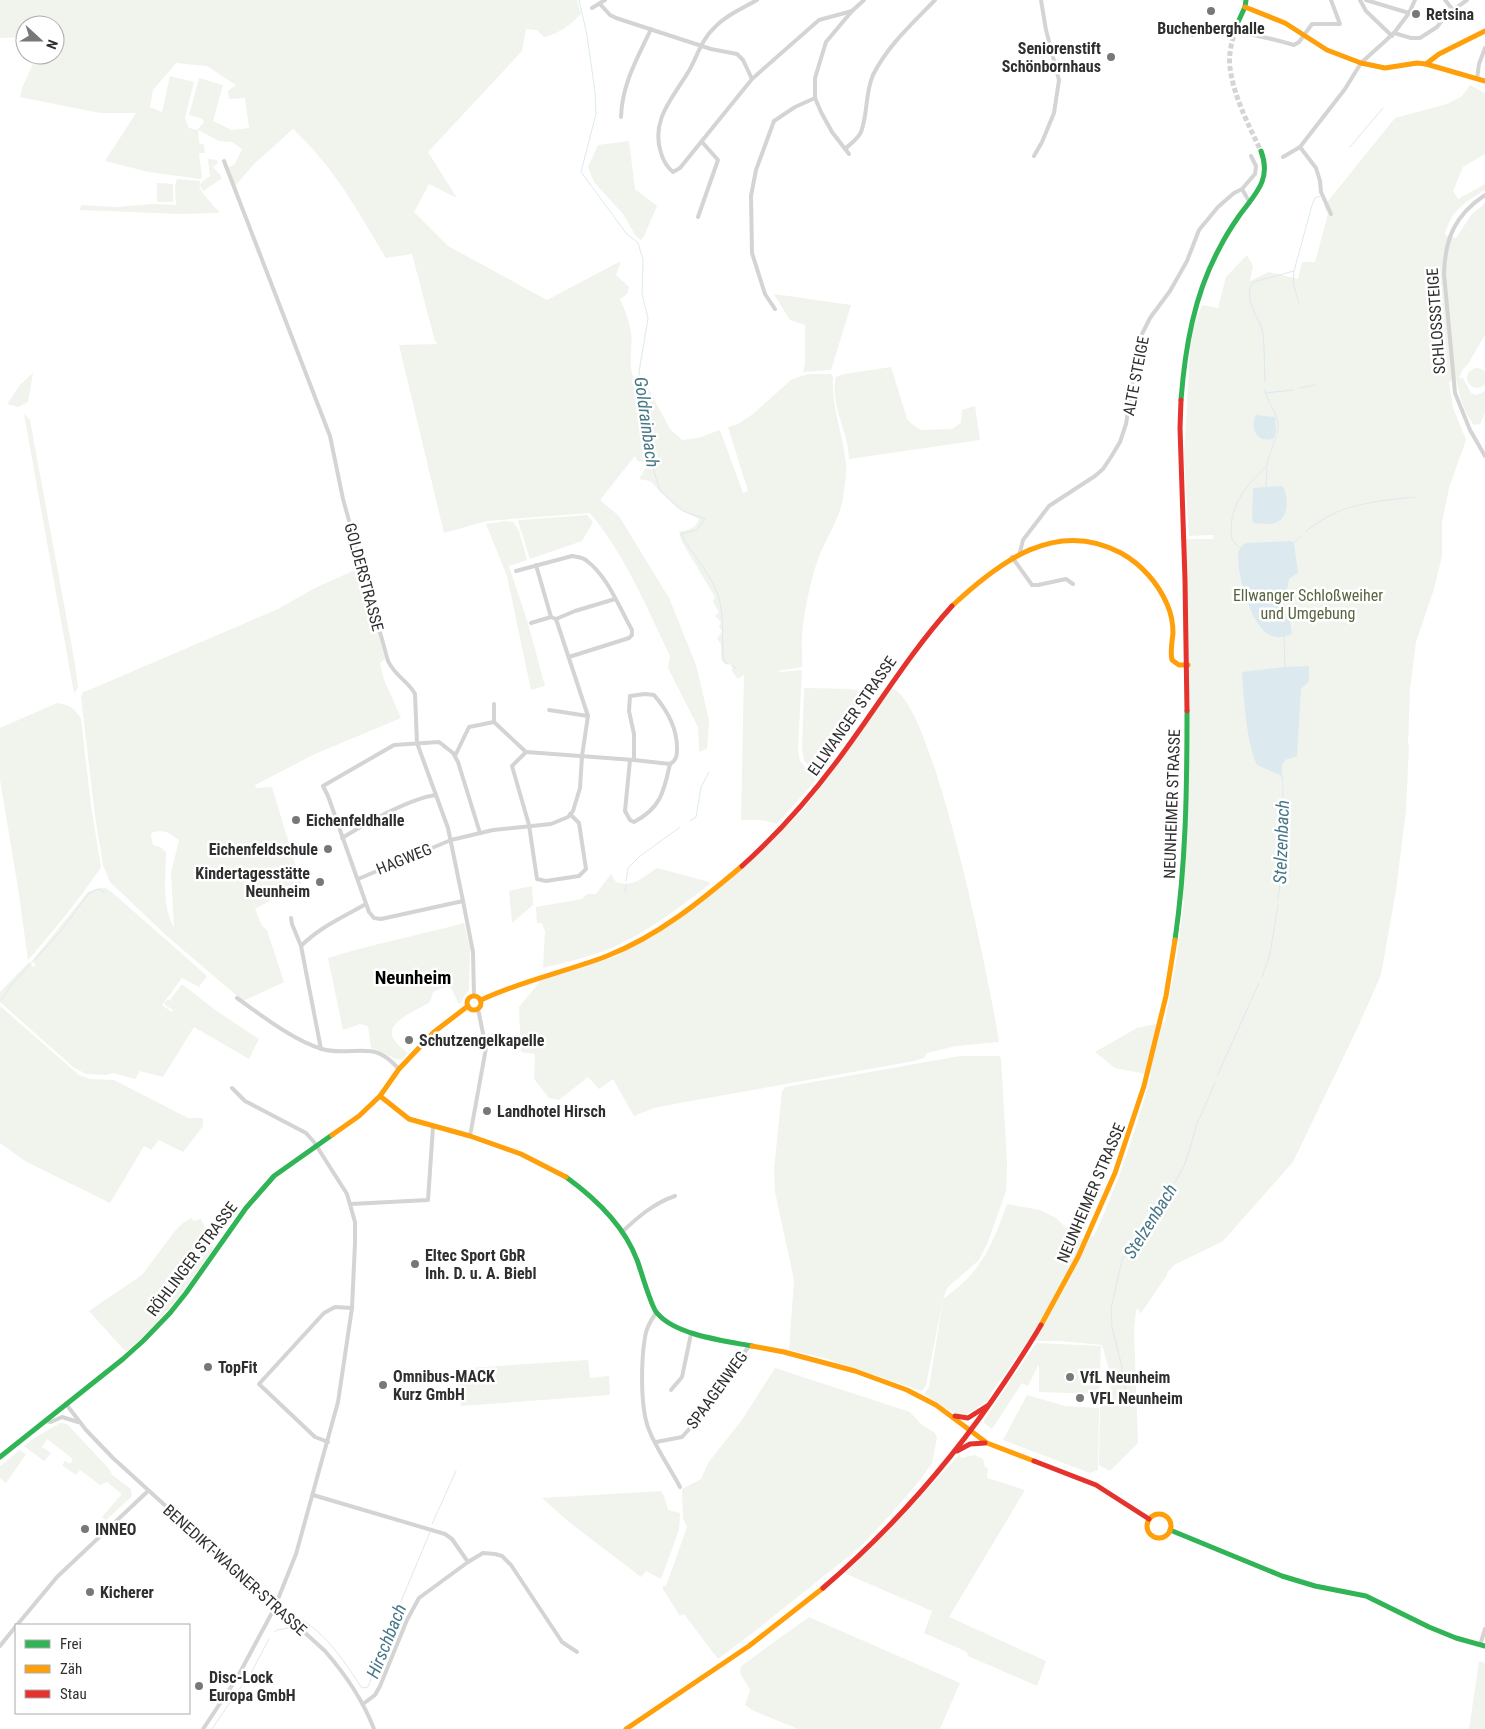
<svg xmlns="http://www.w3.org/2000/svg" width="1485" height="1729" font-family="'Roboto Condensed',sans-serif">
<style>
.green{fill:#f1f3ed;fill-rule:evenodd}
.water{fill:#dceaef}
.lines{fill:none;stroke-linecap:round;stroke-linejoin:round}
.stream{stroke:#dceaef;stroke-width:1}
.secondary-tunnel{stroke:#d5d5d5;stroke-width:5;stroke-dasharray:5 2.5;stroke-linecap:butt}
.street{stroke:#d4d4d4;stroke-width:4}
.fast{stroke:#30b455;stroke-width:5}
.slow{stroke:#ff9f0a;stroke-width:5}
.jam{stroke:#e5322d;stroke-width:5}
.poi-dot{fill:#787878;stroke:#fff;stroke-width:2}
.labels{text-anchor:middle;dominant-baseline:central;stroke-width:5;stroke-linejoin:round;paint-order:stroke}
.poi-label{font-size:16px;font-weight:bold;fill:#2f2f2f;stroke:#fff;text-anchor:start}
.street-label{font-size:16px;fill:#2f2f2f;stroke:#fff}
.park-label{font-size:16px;fill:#576541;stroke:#fff}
.water-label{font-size:18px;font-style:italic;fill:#467787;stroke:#fff}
.quarter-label{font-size:19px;font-weight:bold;fill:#000;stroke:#fff}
</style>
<rect width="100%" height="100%" fill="#fff"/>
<!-- green -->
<g class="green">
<path d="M0,0H577L581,14C571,24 559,34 544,37L537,30L526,29L522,51L428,152L457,198L429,184L414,212L448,246L547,300L621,261L616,275L629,287L627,294L620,299C625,310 629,320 631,333C633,347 627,368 635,380C639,385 643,385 648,388L670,429L682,440L698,438L720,430L743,493L748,491L728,427L738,424L753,414L792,379L809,374H831L833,377C831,406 843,434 846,463C847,474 844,487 843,498C839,522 823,542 816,565C809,587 804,613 802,636C801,646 803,657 802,667L778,671L780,672L802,670L798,750L800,761L816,780L777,824L762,820H741L744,675L738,679L732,671V665L729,663L727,665L721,660V644L717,639L722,631L719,627L721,622L715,616L719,612L713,602L715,597L682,542L679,532C688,530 696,529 699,519L677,508L650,481L639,479L648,464L644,462L637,461L635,456L600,500L619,516L669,598L696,665L709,720L707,749L699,752L698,727L668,668L670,656C646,606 625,555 590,513L487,521L444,533L399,345L438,344L435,341L412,254L386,258C357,210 335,168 293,129L254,164L234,187L227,168L235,164L242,149L232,142L219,141L198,130L199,143L204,145L205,153H199L202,177L200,179L149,172L105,161L136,113H100L20,97L22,88L37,55H55V25H25V37L0,38ZM176,63L207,66L236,85L228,91L229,99L245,98L249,128L232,130L213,121L223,85L199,78L189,115L201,118L204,122L197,130L189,128L185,118L194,82L170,76L162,112L150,107L153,90Z"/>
<path d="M1470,85L1485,93V154L1463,167L1453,191L1458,199L1485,184V190C1464,203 1451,210 1445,235L1456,238L1471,215L1485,203V335L1468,364L1463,369L1459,378H1463L1471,393L1477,395L1485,391V413L1480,424L1474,425C1464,413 1459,394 1456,379L1449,382L1453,408L1466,440L1449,488L1442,522V556L1434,589L1416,642L1410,689L1408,744H1409L1406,810L1396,890L1381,975L1356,1031L1293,1162L1223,1241L1174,1265L1167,1273V1275L1141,1313L1139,1312V1309L1136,1310L1134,1330L1138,1443L1110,1471L1099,1465L1100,1403L1111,1401L1110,1373L1102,1345L1060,1341H1028L991,1393L988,1400L966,1415L955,1414L924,1394L929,1387L943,1300L926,1385L922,1391L821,1357L789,1350L794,1280L775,1192L774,1169L782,1092L785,1087L960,1056H999L1001,1059L1007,1163L1006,1191L988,1242L979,1260L947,1288L943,1299C981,1272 992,1247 1007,1204L1040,1210L1056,1218L1079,1240L1094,1236C1118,1185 1136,1130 1151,1075L1115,1068L1095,1052L1137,1028L1165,1022L1177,956L1184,900L1181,902L1187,811L1184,539H1213V535L1189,536L1184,456L1191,333L1202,305L1218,308L1226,277L1247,255L1253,266L1250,281L1269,272L1298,279L1302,262H1315L1328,214L1324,206L1395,118L1447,104L1462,96Z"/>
<polygon points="629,141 635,189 657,206 644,236 641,240 635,235 624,215 594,182 588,167 598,145"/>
<polygon points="209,159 217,160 218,163 213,167 221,176 221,179 203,191 200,185 199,187 204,195 220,213 180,214 80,210 81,205 116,207 153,204 176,205 175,186 177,179 200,181 200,184 210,176 208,160"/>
<polygon points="157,183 173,184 173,202 157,202"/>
<polygon points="774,294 851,305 831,370 803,372 805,363 805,325 790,320"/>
<path d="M891,367L907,419L913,425L921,430L952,429L961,423L962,410L975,406L980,440L849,459C849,432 829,404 836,377L844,374Z"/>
<circle cx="1477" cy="378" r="10"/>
<polygon points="33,373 28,402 18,407 7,404 20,385"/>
<polygon points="24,414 30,420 34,442 75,664 78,688 74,693"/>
<polygon points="587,515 593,522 582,541 530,559 518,521 520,520"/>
<polygon points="506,521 513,522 519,531 527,560 509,566 527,620 545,686 531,690 507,576 486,524"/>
<path d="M355,570L361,573L385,659L380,663L384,680L401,718L315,754L255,785L256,788L272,787L301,883L255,909L262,926L267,930L284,982L243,1001L168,937L110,882L103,865L95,816L81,697L83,692L89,690L278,609L315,588ZM160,831L167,832L179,840L171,873L174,927C161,904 166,878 166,852L160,847L153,845L151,837L152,832Z"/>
<polygon points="804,688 852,689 874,696 833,757 819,775 812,771 804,760 802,749"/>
<path d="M891,688C933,697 992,993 999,1042L956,1046L927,1053L924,1058L914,1061L674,1104L654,1108L634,1116L613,1079L599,1089L588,1077L559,1100L549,1098L534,1079L535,1054L521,1052L519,1007L542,979L614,957L653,935L771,841L804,809Z"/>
<path d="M57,703C69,705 75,708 81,719L91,806L101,867C79,900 54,930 28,960L19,894L0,780V728Z"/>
<path d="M657,868L709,882L710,884C681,906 653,928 620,944C596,956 569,961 543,968L545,931L542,923H537L536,907L582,899L587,894H596L611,874L616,882C634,888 643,877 657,868Z"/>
<polygon points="532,886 533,905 512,923 509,891"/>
<polygon points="100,888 106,888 114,894 207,976 199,987 182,978 162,1005 172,1012 173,1010 164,1004 167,1000 170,1000 182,984 215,1010 259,1039 249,1059 194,1027 163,1077 140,1071 135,1079 113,1073 107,1075 86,1074 73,1067 0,1002 0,992 29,962 33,967 35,965 33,960 88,892"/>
<path d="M464,923L470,949L469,990L464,996L462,1002L459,1004L451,988L447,986L433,992L430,1002C420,1009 384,1022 393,1038C396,1044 403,1049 408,1053L401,1060C391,1059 381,1050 371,1048L368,1026L360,1024L343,1030L328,958C373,944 419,935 464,923Z"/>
<polygon points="0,1006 79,1075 90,1079 114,1080 188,1118 203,1118 203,1126 183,1152 159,1140 151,1150 144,1146 110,1203 25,1161 0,1143"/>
<polygon points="191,1218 194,1221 201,1219 214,1248 179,1297 150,1330 126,1352 89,1311 142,1275 175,1231 183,1223"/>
<polygon points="1036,1343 1101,1346 1099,1394 1039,1392 1039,1364 1028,1386 1022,1383 992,1429 983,1422"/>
<polygon points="588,1360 590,1378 609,1376 610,1395 461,1406 453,1369"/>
<polygon points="775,1368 910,1412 921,1424 935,1433 937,1438 932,1463 921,1479 891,1514 859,1548 759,1628 718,1659 684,1614 680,1616 663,1589 663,1586 666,1586 687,1527 683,1518 682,1489 701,1479 708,1463 742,1420"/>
<polygon points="1027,1395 1065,1406 1099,1408 1098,1470 1090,1473 1003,1440"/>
<polygon points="60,1423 67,1424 110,1470 112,1475 131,1489 132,1496 106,1520 102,1517 122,1494 107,1482 100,1485 80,1470 76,1475 62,1465 65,1461 70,1464 73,1459 47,1439 42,1447 51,1453 44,1461 24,1446 36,1437"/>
<polygon points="20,1450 26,1454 6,1483 0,1478 0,1466"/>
<polygon points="960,1454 961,1458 974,1455 983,1459 985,1467 988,1468 987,1478 1025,1490 949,1617 1046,1661 1037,1686 968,1656 967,1652 924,1633 932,1611 844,1573 921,1496"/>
<polygon points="661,1491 664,1496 668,1510 680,1513 679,1530 661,1579 646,1571 641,1577 569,1522 542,1498"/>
<polygon points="809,1617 960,1683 940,1729 798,1729 752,1710 745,1705 750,1690 740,1673 741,1666"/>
<polygon points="1479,1661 1485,1663 1485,1729 1469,1729"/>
</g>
<!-- water -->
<g class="water">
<path d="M1256,415L1275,417L1276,431L1274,438C1258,445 1249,429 1256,415Z"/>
<path d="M1280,486L1283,487C1289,497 1289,519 1275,523C1269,525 1261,523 1254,523L1252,521L1253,488Z"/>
<path d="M1291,541L1294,543L1298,573L1289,579L1286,595L1282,608L1290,620L1292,634C1284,637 1278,639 1270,635C1251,627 1237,574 1238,554C1239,548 1242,545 1247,543Z"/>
<path d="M1309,666V681L1301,689L1297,756L1285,760L1282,765V776L1257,765C1246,740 1244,699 1242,672L1285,667Z"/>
</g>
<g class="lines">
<!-- stream -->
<g class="stream">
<path d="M579,0L587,35L595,92L596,114L581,172L626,233L638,243L643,260L642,294L648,318L639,372L650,424L651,462L660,491L683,511L705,519L697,530L681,534C692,554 710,573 718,595C725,617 721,639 724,662L729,664"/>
<polyline points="1350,147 1383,108"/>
<polyline points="1294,271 1293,283 1299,303"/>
<path d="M1265,382C1264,366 1265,350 1263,334C1260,317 1242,300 1253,282L1294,271L1312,205L1315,198L1320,196"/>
<polyline points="1300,388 1315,385"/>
<polyline points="1265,393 1294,390"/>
<polyline points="1266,487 1267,468"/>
<path d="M1306,531C1316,524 1326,517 1337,512C1362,502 1388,500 1415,497"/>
<polyline points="1293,543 1300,537"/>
<path d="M1240,548L1232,540C1227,508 1245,486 1267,466C1268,452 1279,438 1278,424C1277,412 1267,402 1265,390"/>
<polyline points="1284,635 1285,668"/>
<polyline points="731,665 736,668"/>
<polyline points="1282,775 1283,782"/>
<polyline points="690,821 696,817 701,787 709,772"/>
<polyline points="626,881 628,868 639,857 680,827"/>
<polyline points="625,892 626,885"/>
<polyline points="1278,899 1281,876 1283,785"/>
<polyline points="1262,977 1270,954 1278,905"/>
<polyline points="1,1000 12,984 60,932 89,893 98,889 104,892"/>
<polyline points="1217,1076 1259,983"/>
<polyline points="1126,1394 1121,1363 1112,1327 1111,1309 1119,1273 1122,1260 1132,1241 1153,1217 1166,1198 1184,1166 1189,1152 1197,1123 1204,1109 1215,1082"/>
<polyline points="1127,1400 1127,1407"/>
<polyline points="432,1524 456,1471"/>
<path d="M301,1622L304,1621C330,1638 345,1663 362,1688L368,1687L385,1640L430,1532"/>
<polyline points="274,1632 277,1630 289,1628"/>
<polyline points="236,1694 251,1673 269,1639"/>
<polyline points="212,1729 231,1701"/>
</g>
<!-- secondary-tunnel -->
<path class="secondary-tunnel" d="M1238,22C1233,36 1228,53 1230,68C1234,97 1248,124 1261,151"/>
<!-- street -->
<g class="street">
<path d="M757,0C743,8 726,15 715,27C702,39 698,54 690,69C674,97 650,119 661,153C663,160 667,167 673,172L680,168L752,79L819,20L852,11L864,0"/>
<polyline points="1360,0 1366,11 1392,36"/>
<polyline points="1366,0 1409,13"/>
<polyline points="1445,0 1453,10"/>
<polyline points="600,4 610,15 616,18 711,49 737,54 743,60 752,79"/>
<polyline points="592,8 605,0"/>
<polyline points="1394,33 1411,38 1420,38 1437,27 1446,15 1467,0"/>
<path d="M1193,35L1191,31C1231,30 1256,34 1294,45L1299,42L1312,24H1340L1331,0"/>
<polyline points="1477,79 1479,64 1485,48"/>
<path d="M621,117C622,84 637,59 651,29"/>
<polyline points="1300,147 1316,168 1320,181 1321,192 1331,214"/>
<path d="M845,149C850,144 858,139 861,132C868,114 865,93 873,75C888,45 912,24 935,0"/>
<polyline points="849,154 832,132 821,112 815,98 815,78 826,42 852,11"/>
<polyline points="1034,156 1042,142 1054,113 1059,80 1046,30 1041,0"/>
<polyline points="1283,157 1300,147 1345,89 1361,63 1394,33 1409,13 1415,0"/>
<path d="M224,161L330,436L343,499L388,661C395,676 409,682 415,694L417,743L448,828L463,901L473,952L474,996"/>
<polyline points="1242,189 1250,203"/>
<path d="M1485,195C1455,215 1445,238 1444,274L1455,393L1470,430L1485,456"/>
<polyline points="698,217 718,160 702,142"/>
<polyline points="775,309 765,294 752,253 751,196 756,170 774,121 795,107 815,98"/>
<polyline points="1020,552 1023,540 1049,506 1095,476 1103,469 1111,457 1120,442 1126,424 1139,340 1150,318 1170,291 1187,261 1199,230 1218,207 1234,193 1242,189 1255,174 1256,166 1251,156"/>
<polyline points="1012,557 1032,585 1038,585 1066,579 1073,584"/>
<polyline points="536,565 551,617"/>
<path d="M516,571L572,556C578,557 583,557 587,561C608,577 619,607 632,630V635L629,638L569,657"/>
<polyline points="556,619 575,611 615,599"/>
<polyline points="549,710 588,716"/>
<polyline points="494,722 494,704"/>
<polyline points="455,756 469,727 494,722 526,752"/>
<path d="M630,760L625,811L630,820L634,822C661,808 664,791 670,764"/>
<path d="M570,814L579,823L586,869L579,876L546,881L537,879L529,825L512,766L526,752L634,760V734L629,711L630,696L645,694L654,695C667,710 677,727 677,748C677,755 677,760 670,764L634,760"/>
<path d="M342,838C364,824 411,798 436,795"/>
<polyline points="358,879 451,840 493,830 551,824 568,817 573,811 580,788 582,756 588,716 556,619 551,617 531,623"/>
<polyline points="463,901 381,919 374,918 369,912 328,796 323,786 394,745 439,742 453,753 458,762 480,833"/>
<polyline points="291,918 292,924 301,946"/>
<path d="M237,998C261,1015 294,1041 322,1049C340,1055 365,1047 378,1053C387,1056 393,1063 399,1069"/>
<path d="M321,1049L301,946C320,927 343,917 366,904"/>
<polyline points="470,1136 486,1048 478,1009"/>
<polyline points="351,1204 428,1200 433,1127"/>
<path d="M622,1232C638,1217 654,1203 675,1196"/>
<path d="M656,1313C651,1320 646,1328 645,1337C641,1361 640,1408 649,1430C657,1450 670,1468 680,1487"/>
<polyline points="671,1390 682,1377 691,1334"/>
<path d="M66,1404L86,1430L113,1458L325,1651C345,1674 363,1700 374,1729"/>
<polyline points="46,1421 51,1422 62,1417 78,1422"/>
<polyline points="328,1442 315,1437 259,1384 324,1313 335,1307 352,1308"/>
<polyline points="656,1442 682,1437 692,1426 749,1346"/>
<polyline points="313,1495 445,1534 452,1539 468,1562"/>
<polyline points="17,1625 57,1577 148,1491"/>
<polyline points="1480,1645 1485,1629"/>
<polyline points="0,1646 16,1626"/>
<polyline points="363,1704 375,1695 380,1686 407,1620 419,1598 468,1562 483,1553 495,1554 502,1556 511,1565 562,1642 577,1652"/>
<polyline points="203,1729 237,1678 274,1609 296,1554 338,1402 352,1308 355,1243 355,1222 347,1194 314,1142 306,1133 245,1101 232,1088"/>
</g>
<!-- fast -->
<g class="fast">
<polyline points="1238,22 1245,7 1246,0"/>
<path d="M1181,400C1185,348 1194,295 1219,249C1225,237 1232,226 1239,216C1255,194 1272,180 1261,151"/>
<path d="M1175,940C1186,864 1187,788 1187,711"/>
<path d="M566,1177C595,1198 624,1225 637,1260C641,1270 651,1307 657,1313C675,1335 725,1341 752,1346"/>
<polyline points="0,1457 123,1359 143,1341 170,1313 186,1293 246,1208 274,1176 332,1135"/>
<polyline points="1170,1530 1282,1576 1315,1586 1366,1596 1429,1627 1456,1638 1485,1646"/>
</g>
<!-- slow -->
<g class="slow">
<polyline points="1245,7 1285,23 1327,50 1361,63 1385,68 1417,63 1426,64 1485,81"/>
<polyline points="1426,64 1439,54 1485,31"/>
<path d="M952,606C999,562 1056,518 1121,553C1141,564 1158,583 1167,604C1171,613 1173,623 1173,633C1172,643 1170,651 1172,660L1179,665H1188"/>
<circle cx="474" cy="1003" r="7"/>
<path d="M481,1000C521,981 565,972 607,956C658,936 701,901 742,866"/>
<polyline points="380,1096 409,1119 470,1136 521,1154 566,1177"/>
<polyline points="332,1135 359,1116 380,1096 399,1069 434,1032 468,1006"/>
<polyline points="1041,1325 1078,1257 1115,1173 1144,1086 1166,996 1175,940"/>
<polyline points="752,1346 784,1352 855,1371 907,1390 936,1405 987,1443 1034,1461"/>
<circle cx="1159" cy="1526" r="12"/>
<polyline points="626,1729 749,1646 823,1588"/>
</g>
<!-- jam -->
<g class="jam">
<polyline points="1181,400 1180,428 1185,580 1187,711"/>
<path d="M742,866C781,831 815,792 846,749C881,701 912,650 952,606"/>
<polyline points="955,1416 968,1418 987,1406"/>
<polyline points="957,1451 970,1444 985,1443"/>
<polyline points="1034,1461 1096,1485 1149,1519"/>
<path d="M823,1588C893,1528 955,1457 1006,1380C1018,1362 1030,1344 1041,1325"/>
</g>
</g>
<!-- markers -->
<g class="poi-dot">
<circle cx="1211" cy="11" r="5"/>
<circle cx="1416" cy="14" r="5"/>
<circle cx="1111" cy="57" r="5"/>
<circle cx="296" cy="820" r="5"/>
<circle cx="328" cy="849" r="5"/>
<circle cx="320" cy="882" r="5"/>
<circle cx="409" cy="1040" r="5"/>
<circle cx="487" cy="1111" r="5"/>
<circle cx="415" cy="1264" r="5"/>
<circle cx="208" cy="1367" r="5"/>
<circle cx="1070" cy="1377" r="5"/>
<circle cx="383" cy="1385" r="5"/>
<circle cx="1080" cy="1398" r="5"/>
<circle cx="85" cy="1529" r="5"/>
<circle cx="90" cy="1592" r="5"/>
<circle cx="199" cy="1686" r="5"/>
</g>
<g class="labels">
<!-- poi labels -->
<g class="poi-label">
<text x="1426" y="14">Retsina</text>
<text x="1211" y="28" text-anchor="middle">Buchenberghalle</text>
<text x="1101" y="48" text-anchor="end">Seniorenstift<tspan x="1101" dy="18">Schönbornhaus</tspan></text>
<text x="306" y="820">Eichenfeldhalle</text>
<text x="318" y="849" text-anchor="end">Eichenfeldschule</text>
<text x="310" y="873" text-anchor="end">Kindertagesstätte<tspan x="310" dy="18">Neunheim</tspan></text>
<text x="419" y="1040">Schutzengelkapelle</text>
<text x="497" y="1111">Landhotel Hirsch</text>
<text x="425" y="1255">Eltec Sport GbR<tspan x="425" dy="18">Inh. D. u. A. Biebl</tspan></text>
<text x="218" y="1367">TopFit</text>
<text x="393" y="1376">Omnibus-MACK<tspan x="393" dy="18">Kurz GmbH</tspan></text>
<text x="1080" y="1377">VfL Neunheim</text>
<text x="1090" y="1398">VFL Neunheim</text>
<text x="95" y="1529">INNEO</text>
<text x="100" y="1592">Kicherer</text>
<text x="209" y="1677">Disc-Lock<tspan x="209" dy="18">Europa GmbH</tspan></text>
</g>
<!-- street labels -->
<g class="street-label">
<text transform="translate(1436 321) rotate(-94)">SCHLOSSSTEIGE</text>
<text transform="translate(1136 376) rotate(-79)">ALTE STEIGE</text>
<text transform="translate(364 577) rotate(75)">GOLDERSTRASSE</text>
<text transform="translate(852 716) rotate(-55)">ELLWANGER STRASSE</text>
<text transform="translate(1172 804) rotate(-88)">NEUNHEIMER STRASSE</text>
<text transform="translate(404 859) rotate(-22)">HAGWEG</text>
<text transform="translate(1091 1193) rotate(-67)">NEUNHEIMER STRASSE</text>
<text transform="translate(192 1259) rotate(-53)">RÖHLINGER STRASSE</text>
<text transform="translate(717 1390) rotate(-54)">SPAAGENWEG</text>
<text transform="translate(235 1570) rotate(42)">BENEDIKT-WAGNER-STRASSE</text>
</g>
<!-- park labels -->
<g class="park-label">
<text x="1308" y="595">Ellwanger Schloßweiher<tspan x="1308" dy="18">und Umgebung</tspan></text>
</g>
<!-- water labels -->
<g class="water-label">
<text transform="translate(647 422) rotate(82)">Goldrainbach</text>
<text transform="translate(1281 842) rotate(-88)">Stelzenbach</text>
<text transform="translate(1150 1221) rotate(-58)">Stelzenbach</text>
<text transform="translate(386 1641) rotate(-68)">Hirschbach</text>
</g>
<!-- quarter labels -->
<g class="quarter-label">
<text x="413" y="977">Neunheim</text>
</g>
</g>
<!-- legend -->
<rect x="15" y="1624" width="175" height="90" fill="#ffffff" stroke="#acacac"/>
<rect x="25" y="1640" width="25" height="8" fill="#30b455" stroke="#acacac"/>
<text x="60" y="1649" font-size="15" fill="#2f2f2f">Frei</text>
<rect x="25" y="1665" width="25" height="8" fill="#ff9f0a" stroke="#acacac"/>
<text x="60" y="1674" font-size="15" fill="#2f2f2f">Zäh</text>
<rect x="25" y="1690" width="25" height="8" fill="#e5322d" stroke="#acacac"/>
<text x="60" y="1699" font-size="15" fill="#2f2f2f">Stau</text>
<!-- north arrow -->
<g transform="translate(40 40) rotate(111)"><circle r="24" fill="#ffffff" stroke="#acacac"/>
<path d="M0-4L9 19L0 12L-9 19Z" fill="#787878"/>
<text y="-8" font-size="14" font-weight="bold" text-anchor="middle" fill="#2f2f2f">N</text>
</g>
</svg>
